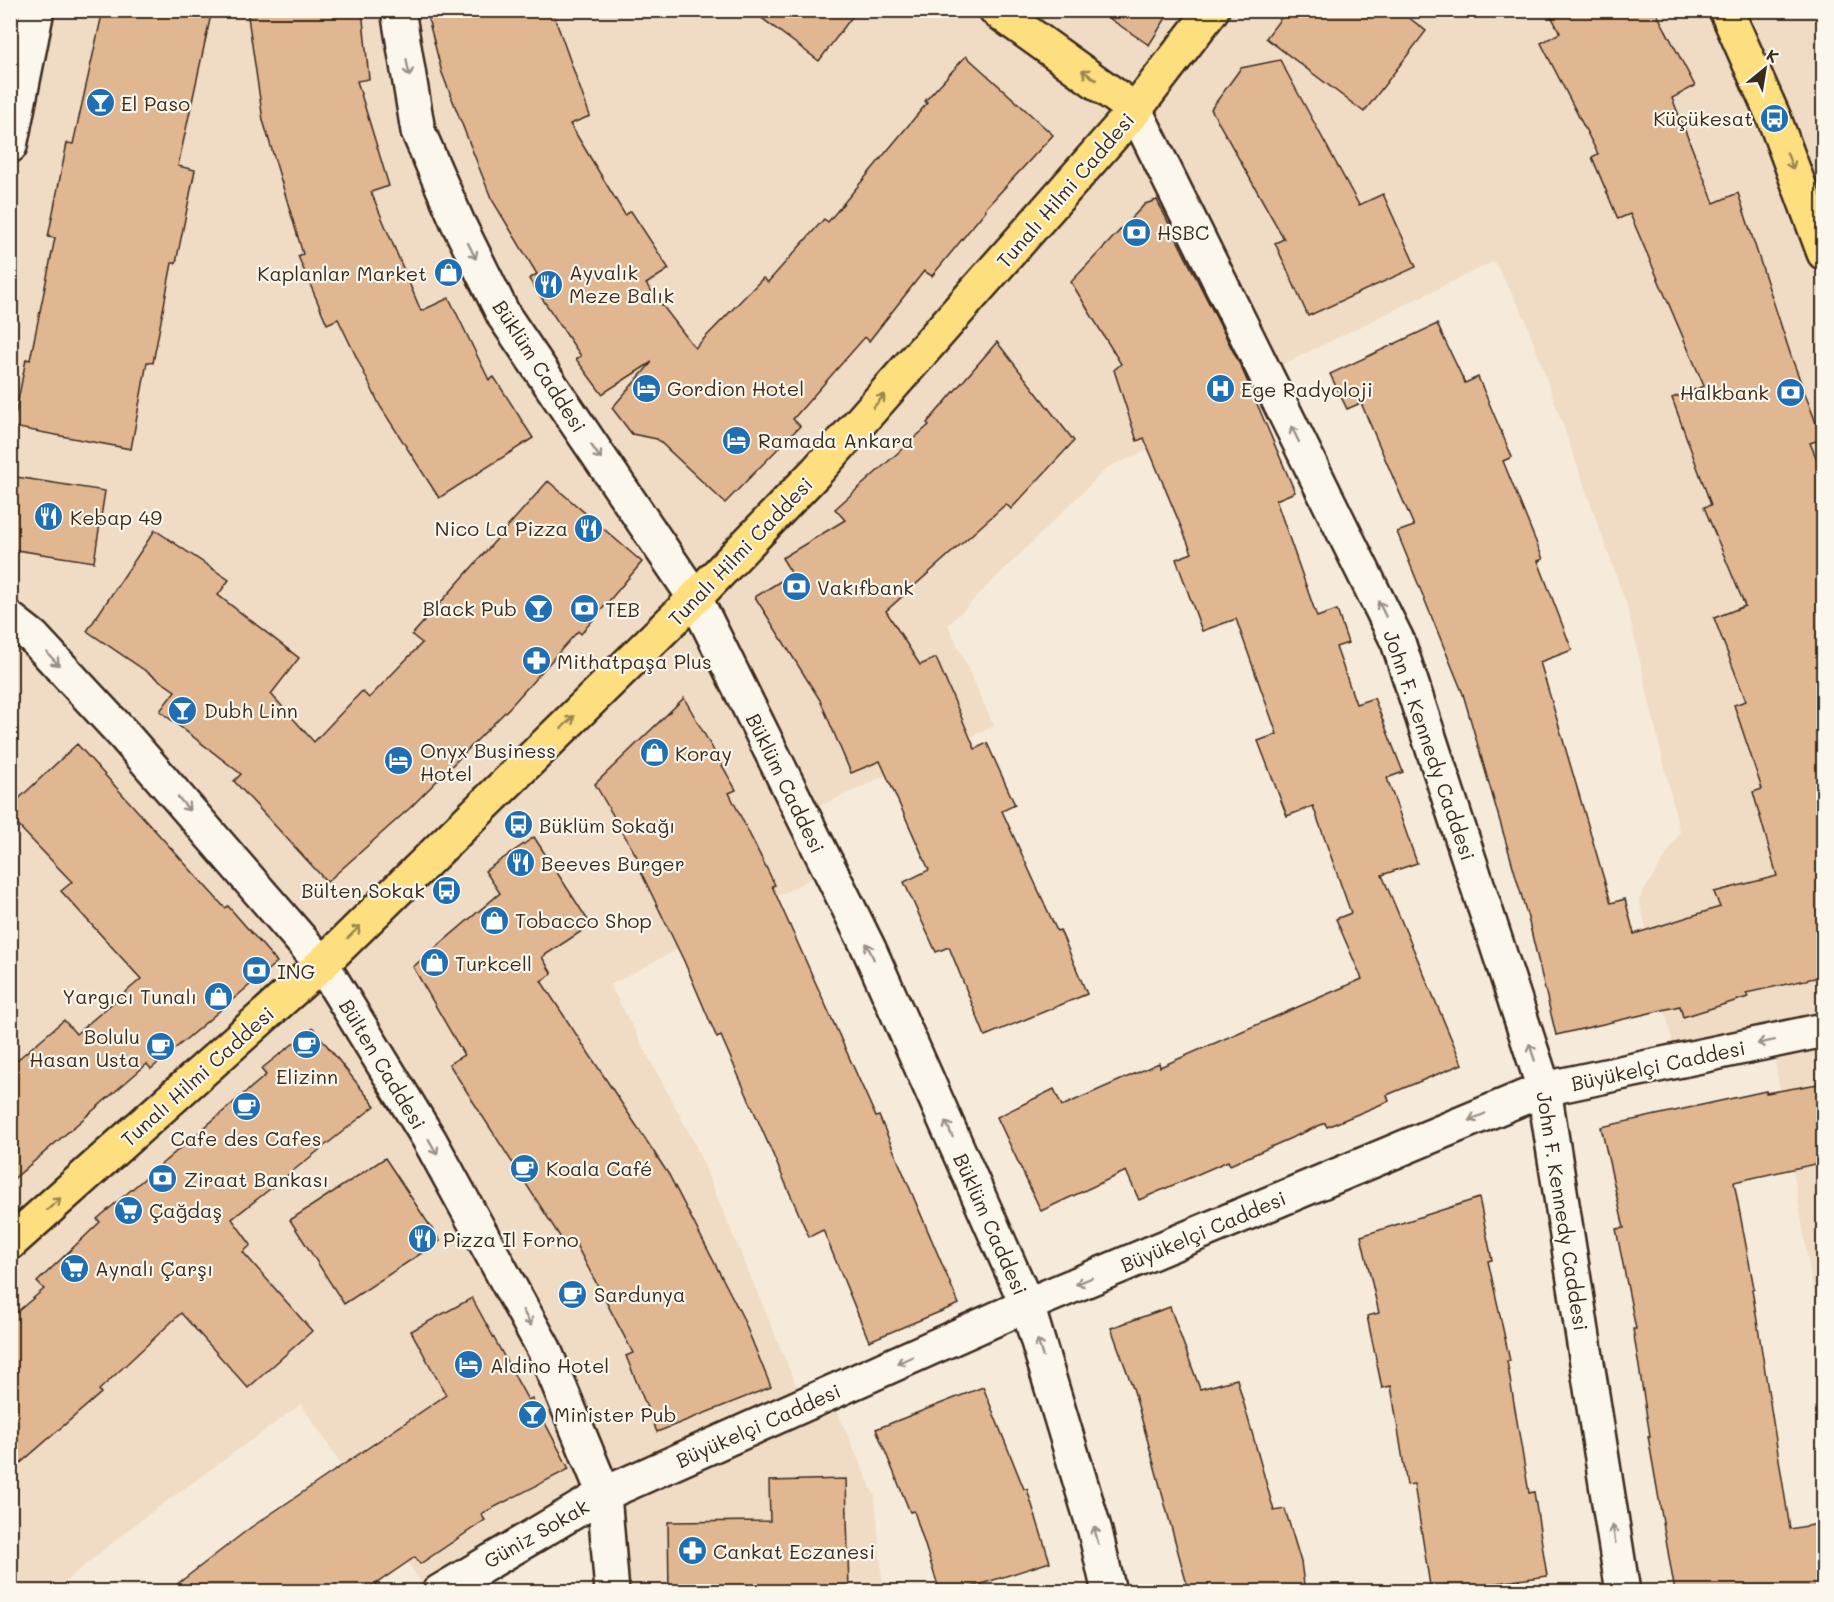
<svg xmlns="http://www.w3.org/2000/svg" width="1834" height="1602" font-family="Mali,sans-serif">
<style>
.built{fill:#f0dbc4}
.building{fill:#e1b792;stroke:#3b2a1e;stroke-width:1.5}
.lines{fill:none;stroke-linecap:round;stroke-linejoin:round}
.minor-casing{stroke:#3b2a1e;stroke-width:38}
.major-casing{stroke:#3b2a1e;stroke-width:38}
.minor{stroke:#fbf7ec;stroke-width:33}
.major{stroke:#fddf80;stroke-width:33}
.oneway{stroke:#9b9085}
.oneway2{stroke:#9c844f}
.labels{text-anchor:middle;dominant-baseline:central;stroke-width:4.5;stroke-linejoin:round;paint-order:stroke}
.poi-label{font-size:20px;fill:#3b2a1e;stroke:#fbf7ec;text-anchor:start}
.street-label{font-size:20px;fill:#3b2a1e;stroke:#fbf7ec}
</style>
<rect width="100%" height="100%" fill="#f6eada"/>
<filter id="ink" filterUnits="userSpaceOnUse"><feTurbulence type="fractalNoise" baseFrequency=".0167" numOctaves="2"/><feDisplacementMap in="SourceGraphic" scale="12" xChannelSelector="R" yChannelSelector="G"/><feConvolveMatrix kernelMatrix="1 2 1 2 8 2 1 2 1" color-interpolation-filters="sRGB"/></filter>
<g filter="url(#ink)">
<!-- built -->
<polygon class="built" points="11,11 1823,11 1823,1350 1772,1042 1677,1061 1639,899 1680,833 1627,606 1525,318 1494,261 1265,373 1276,396 1108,467 948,625 994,726 802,814 829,869 610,985 694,1142 804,1404 829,1394 875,1497 883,1591 612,1591 604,1495 427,1591 301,1404 134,1525 53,1591 11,1592"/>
<!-- building -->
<g class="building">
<polygon points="103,10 212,10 178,166 195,170 176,263 172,263 153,363 147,362 131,449 13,427 26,359 30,360 55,238 48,237 67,143 73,144"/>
<polygon points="247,10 362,10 369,79 357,81 389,186 371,192 421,311 449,298 489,380 494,377 533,438 439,498 380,406 338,319 327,324 298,256 303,254 263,120"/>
<polygon points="426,10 552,10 590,116 570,124 625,215 631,211 669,269 646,284 695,348 763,278 768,282 824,219 828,222 927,103 925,101 966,56 1053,135 985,209 986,210 932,276 924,271 869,341 865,337 793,419 800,426 725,503 657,439 632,434 612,408 652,362 602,394 576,359 581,356 529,279 537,274 491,198 442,73"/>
<polygon points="751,10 857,10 819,61"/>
<polygon points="1097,10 1171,10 1149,45"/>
<polygon points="1287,10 1399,10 1426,31 1364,112 1266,38"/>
<polygon points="1548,10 1655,10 1695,86 1672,98 1714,203 1738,193 1791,356 1822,439 1810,443 1824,476 1824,976 1746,993 1748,997 1683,1017 1680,1006 1556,1035 1528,918 1463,694 1397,532 1414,526 1361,403 1347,409 1330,374 1437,324 1465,383 1478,377 1512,457 1503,461 1543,559 1538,561 1572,650 1540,662 1611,903 1625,899 1634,934 1720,907 1714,892 1777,876 1753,792 1762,789 1734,705 1746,701 1714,618 1745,606 1704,507 1711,505 1672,398 1704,386 1630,214 1618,219 1592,157 1598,154 1541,43 1560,33"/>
<polygon points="1280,60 1359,205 1383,194 1416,267 1308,316 1275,243 1284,239 1211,109 1241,68"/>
<polygon points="1157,200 1242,369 1295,492 1276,500 1317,617 1337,610 1348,643 1336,647 1356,704 1374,698 1403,772 1387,778 1417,863 1382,875 1462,1064 1387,1095 1389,1101 1327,1127 1325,1123 1230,1165 1228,1161 1139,1200 1126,1171 1041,1211 997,1117 1054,1089 1062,1106 1159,1063 1160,1067 1362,979 1336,919 1351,913 1313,806 1287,816 1258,741 1277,734 1236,619 1202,631 1176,559 1192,553 1144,438 1137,441 1114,370 1121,364 1071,282 1145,204"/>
<polygon points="997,342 1074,441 1011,509 1006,504 886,611 920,665 936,658 975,749 987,743 1015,805 1002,811 1057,931 1060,930 1087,994 985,1036 949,947 936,952 904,882 929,870 880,761 851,773 820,700 755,597 792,574 782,558 845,520 835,509 929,425 927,423"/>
<polygon points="10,476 105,491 94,562 10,549"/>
<polygon points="548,481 642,562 581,634 578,631 510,707 411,807 327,882 234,781 241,774 160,711 175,691 87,631 155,530 229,580 218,595 299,658 271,694 314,742 362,691 369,698 422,643 412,635"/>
<polygon points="684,698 736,790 729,793 775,885 772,886 876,1117 879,1116 959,1304 869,1341 823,1230 809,1237 721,1036 717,1038 684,961 638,866 641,864 595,784"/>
<polygon points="77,744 225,908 228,906 277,962 151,1069 147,1064 10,1182 10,1066 64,1020 76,1034 141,979 61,891 72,882 10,817 10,807"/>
<polygon points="534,837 591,925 542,957 552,974 541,981 669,1175 742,1316 771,1387 657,1432 626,1356 633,1353 572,1237 564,1243 449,1064 464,1055 413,967 500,893 485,871"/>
<polygon points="313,1028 375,1106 232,1219 251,1245 243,1252 312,1331 248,1388 181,1313 99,1390 101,1393 10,1472 10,1318 44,1289 37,1282 100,1222 97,1219 266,1075 261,1069"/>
<polygon points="1824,1083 1824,1162 1734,1182 1754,1288 1752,1289 1790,1529 1824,1523 1824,1592 1675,1592 1648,1436 1650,1436 1633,1329 1636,1329 1616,1229 1624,1228 1601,1127 1766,1091 1766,1093"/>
<polygon points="385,1158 440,1241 344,1304 290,1220"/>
<polygon points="1479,1198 1492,1260 1488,1261 1510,1361 1507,1361 1529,1493 1534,1492 1547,1576 1431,1592 1414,1484 1407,1485 1391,1386 1382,1388 1367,1316 1379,1313 1361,1236"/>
<polygon points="472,1298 528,1400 532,1398 569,1469 481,1514 485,1520 420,1564 415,1557 364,1592 167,1592 250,1528 446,1395 411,1331"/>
<polygon points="1170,1307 1200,1389 1237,1379 1274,1511 1285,1509 1301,1562 1305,1592 1189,1592 1134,1391 1111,1328"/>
<polygon points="983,1387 1024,1489 1027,1489 1050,1562 956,1592 940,1592 914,1511 910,1512 876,1429"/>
<polygon points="846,1479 849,1592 669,1592 668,1522 770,1521 769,1481"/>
</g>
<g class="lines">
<defs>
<g id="minor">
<polyline points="398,10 418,131 458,223 504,316 695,598 869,949 1027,1305 1095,1531 1109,1592"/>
<polyline points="1135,110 1398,642 1544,1089 1623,1592"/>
<polyline points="10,146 37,10"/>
<polyline points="10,619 33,637 123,734 322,964 429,1139 544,1349 604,1494 612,1592"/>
<polyline points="439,1592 604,1494 1027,1305 1544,1089 1824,1030"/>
</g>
<g id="major">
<polyline points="996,10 1135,110"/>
<polyline points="1726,10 1774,118 1824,253"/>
<polyline points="10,1243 322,964 695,598 817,471 1135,110 1212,10"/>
</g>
</defs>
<!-- minor casing -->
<use href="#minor" class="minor-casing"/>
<!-- major casing -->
<use href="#major" class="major-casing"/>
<!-- minor -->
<use href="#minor" class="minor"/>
<!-- major -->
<use href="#major" class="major"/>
</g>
<!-- one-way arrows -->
<defs><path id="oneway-shaft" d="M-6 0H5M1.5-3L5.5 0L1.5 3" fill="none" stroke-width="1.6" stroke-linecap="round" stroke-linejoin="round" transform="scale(1.5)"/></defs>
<g class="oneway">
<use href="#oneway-shaft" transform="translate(408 68) rotate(80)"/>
<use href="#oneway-shaft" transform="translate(472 251) rotate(64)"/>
<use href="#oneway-shaft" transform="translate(1295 434) rotate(-116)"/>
<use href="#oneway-shaft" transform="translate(596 452) rotate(56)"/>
<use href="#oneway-shaft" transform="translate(1382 609) rotate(-116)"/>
<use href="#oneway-shaft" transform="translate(53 659) rotate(47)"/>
<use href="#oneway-shaft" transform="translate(184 804) rotate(49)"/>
<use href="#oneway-shaft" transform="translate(870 951) rotate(-115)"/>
<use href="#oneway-shaft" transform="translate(1766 1042) rotate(168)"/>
<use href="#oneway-shaft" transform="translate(1532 1052) rotate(-108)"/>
<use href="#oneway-shaft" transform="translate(1477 1117) rotate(157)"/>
<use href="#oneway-shaft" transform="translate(949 1129) rotate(-114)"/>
<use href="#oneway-shaft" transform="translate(433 1147) rotate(61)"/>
<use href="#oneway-shaft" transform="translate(1084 1281) rotate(157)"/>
<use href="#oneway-shaft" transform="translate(527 1318) rotate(61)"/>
<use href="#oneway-shaft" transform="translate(1040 1348) rotate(-107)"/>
<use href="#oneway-shaft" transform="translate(905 1360) rotate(156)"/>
<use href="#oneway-shaft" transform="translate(1614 1534) rotate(-99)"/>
<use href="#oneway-shaft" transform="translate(1096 1535) rotate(-104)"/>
</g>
<g class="oneway2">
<use href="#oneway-shaft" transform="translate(1089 75) rotate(-145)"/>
<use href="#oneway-shaft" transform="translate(1790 161) rotate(69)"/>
<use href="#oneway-shaft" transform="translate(879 401) rotate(-49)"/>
<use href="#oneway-shaft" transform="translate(568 722) rotate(-44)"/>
<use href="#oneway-shaft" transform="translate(354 932) rotate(-44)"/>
<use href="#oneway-shaft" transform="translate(54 1204) rotate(-42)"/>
</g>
</g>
<!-- icons -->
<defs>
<symbol id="bar-disc" viewBox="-11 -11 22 22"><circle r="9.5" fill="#1f6fb2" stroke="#fbf7ec"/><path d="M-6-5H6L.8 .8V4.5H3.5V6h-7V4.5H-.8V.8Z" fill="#fff"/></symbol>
<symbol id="bus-disc" viewBox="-11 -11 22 22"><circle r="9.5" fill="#1f6fb2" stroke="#fbf7ec"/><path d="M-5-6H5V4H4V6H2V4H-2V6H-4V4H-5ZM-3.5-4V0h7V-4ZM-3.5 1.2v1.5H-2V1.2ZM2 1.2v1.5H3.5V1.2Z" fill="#fff"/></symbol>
<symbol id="bank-disc" viewBox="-11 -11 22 22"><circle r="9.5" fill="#1f6fb2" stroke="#fbf7ec"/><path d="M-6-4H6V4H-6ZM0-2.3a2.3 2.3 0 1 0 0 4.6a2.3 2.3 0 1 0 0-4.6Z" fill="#fff"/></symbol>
<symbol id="shop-disc" viewBox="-11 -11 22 22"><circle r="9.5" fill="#1f6fb2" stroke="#fbf7ec"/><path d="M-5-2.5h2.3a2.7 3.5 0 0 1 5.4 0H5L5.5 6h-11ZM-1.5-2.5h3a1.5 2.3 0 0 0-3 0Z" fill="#fff"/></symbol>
<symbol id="restaurant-disc" viewBox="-11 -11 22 22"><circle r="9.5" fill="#1f6fb2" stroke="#fbf7ec"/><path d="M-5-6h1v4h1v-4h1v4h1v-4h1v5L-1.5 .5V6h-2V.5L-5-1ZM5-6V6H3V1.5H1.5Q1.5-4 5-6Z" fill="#fff"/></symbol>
<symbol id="hotel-disc" viewBox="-11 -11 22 22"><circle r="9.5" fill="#1f6fb2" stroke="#fbf7ec"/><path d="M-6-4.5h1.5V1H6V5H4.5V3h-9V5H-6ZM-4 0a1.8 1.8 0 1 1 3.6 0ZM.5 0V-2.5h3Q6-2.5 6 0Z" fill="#fff"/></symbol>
<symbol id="hospital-disc" viewBox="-11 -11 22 22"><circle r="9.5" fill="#1f6fb2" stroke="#fbf7ec"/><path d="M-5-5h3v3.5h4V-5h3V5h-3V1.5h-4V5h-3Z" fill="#fff"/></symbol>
<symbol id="pharmacy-disc" viewBox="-11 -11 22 22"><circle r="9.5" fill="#1f6fb2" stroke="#fbf7ec"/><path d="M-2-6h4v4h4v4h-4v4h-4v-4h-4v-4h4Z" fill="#fff"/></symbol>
<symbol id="cafe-disc" viewBox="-11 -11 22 22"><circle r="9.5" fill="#1f6fb2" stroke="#fbf7ec"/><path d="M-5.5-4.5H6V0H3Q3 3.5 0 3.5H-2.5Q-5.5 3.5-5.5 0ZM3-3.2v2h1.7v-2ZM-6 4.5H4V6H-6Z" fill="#fff"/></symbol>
<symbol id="supermarket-disc" viewBox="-11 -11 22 22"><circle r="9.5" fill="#1f6fb2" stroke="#fbf7ec"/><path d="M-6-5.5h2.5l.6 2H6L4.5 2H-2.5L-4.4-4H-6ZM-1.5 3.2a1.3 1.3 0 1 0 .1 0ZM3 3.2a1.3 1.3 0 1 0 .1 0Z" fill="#fff"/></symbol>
</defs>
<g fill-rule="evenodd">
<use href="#bar-disc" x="84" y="86" width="33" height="33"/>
<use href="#bus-disc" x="1758" y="102" width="33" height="33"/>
<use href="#bank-disc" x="1120" y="216" width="33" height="33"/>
<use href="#shop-disc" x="432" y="256" width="33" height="33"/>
<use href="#restaurant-disc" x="532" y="268" width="33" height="33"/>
<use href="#hotel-disc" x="630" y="372" width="33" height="33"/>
<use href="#hospital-disc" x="1204" y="372" width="33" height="33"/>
<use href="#bank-disc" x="1774" y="376" width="33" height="33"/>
<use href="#hotel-disc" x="720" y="424" width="33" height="33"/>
<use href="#restaurant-disc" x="32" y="500" width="33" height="33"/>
<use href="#restaurant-disc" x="572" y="512" width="33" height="33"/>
<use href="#bank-disc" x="780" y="570" width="33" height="33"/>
<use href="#bar-disc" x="522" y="592" width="33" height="33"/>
<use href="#bank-disc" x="568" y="592" width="33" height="33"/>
<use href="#pharmacy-disc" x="520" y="644" width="33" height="33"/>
<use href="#bar-disc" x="166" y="694" width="33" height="33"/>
<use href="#shop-disc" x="638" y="736" width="33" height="33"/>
<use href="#hotel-disc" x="382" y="744" width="33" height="33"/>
<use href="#bus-disc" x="502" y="808" width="33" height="33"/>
<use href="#restaurant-disc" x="504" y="846" width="33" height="33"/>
<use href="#bus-disc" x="430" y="874" width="33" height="33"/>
<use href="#shop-disc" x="478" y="904" width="33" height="33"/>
<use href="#shop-disc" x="418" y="946" width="33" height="33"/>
<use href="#bank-disc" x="240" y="954" width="33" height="33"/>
<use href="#shop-disc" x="202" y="980" width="33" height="33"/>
<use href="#cafe-disc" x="290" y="1028" width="33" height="33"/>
<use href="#cafe-disc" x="144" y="1030" width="33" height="33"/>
<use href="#cafe-disc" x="230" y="1090" width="33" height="33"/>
<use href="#cafe-disc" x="508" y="1152" width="33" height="33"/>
<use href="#bank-disc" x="146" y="1162" width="33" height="33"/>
<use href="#supermarket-disc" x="112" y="1194" width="33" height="33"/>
<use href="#restaurant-disc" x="406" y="1222" width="33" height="33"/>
<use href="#supermarket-disc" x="58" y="1252" width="33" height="33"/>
<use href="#cafe-disc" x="556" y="1278" width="33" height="33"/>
<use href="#hotel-disc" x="452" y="1348" width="33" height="33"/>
<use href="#bar-disc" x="516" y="1398" width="33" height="33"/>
<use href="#pharmacy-disc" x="676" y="1534" width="33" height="33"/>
</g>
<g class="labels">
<!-- poi labels -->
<g class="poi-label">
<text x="121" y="103">El Paso</text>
<text x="1753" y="118" text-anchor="end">Küçükesat</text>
<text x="1157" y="232">HSBC</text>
<text x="569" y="272">Ayvalık<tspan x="569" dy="23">Meze Balık</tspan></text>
<text x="427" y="273" text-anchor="end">Kaplanlar Market</text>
<text x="667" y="388">Gordion Hotel</text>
<text x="1241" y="389">Ege Radyoloji</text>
<text x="1769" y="392" text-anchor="end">Halkbank</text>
<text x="758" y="440">Ramada Ankara</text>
<text x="70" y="517">Kebap 49</text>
<text x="568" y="528" text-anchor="end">Nico La Pizza</text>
<text x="817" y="587">Vakıfbank</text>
<text x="517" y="608" text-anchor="end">Black Pub</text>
<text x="605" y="609">TEB</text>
<text x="557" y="661">Mithatpaşa Plus</text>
<text x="204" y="710">Dubh Linn</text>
<text x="420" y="750">Onyx Business<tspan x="420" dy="23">Hotel</tspan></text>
<text x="675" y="753">Koray</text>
<text x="539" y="825">Büklüm Sokağı</text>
<text x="541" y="863">Beeves Burger</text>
<text x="425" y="890" text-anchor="end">Bülten Sokak</text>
<text x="515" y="920">Tobacco Shop</text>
<text x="455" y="963">Turkcell</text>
<text x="277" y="971">ING</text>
<text x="197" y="996" text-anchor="end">Yargıcı Tunalı</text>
<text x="140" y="1036" text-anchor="end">Bolulu<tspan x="140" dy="23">Hasan Usta</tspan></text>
<text x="307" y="1076" text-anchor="middle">Elizinn</text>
<text x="246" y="1138" text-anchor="middle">Cafe des Cafes</text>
<text x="546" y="1168">Koala Café</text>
<text x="184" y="1179">Ziraat Bankası</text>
<text x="149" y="1210">Çağdaş</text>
<text x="443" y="1239">Pizza Il Forno</text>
<text x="95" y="1268">Aynalı Çarşı</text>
<text x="594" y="1294">Sardunya</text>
<text x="490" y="1365">Aldino Hotel</text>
<text x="554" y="1414">Minister Pub</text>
<text x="713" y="1551">Cankat Eczanesi</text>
</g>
<!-- street labels -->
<g class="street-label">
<text transform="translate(1065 190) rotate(-49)">Tunalı Hilmi Caddesi</text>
<text transform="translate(540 366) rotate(57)">Büklüm Caddesi</text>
<text transform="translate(740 551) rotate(-46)">Tunalı Hilmi Caddesi</text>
<text transform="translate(1430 745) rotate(71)">John F. Kennedy Caddesi</text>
<text transform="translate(786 783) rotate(64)">Büklüm Caddesi</text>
<text transform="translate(383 1064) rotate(59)">Bülten Caddesi</text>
<text transform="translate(1658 1065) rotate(-12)">Büyükelçi Caddesi</text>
<text transform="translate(197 1076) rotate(-42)">Tunalı Hilmi Caddesi</text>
<text transform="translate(1563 1211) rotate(81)">John F. Kennedy Caddesi</text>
<text transform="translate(991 1224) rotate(66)">Büklüm Caddesi</text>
<text transform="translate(1203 1231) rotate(-23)">Büyükelçi Caddesi</text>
<text transform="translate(758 1425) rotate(-24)">Büyükelçi Caddesi</text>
<text transform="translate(536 1533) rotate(-30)">Güniz Sokak</text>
</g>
</g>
<!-- margin -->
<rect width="1834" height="1602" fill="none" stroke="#fbf7ec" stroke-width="36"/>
<rect x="18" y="18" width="1798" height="1566" fill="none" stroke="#3b2a1e" stroke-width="2" filter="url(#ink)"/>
<!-- north arrow -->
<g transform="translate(1765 69) rotate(30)" stroke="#fbf7ec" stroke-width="4.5" paint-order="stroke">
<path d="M0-4.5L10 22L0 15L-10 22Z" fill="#3b2a1e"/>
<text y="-9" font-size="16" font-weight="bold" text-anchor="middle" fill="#3b2a1e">K</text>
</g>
</svg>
